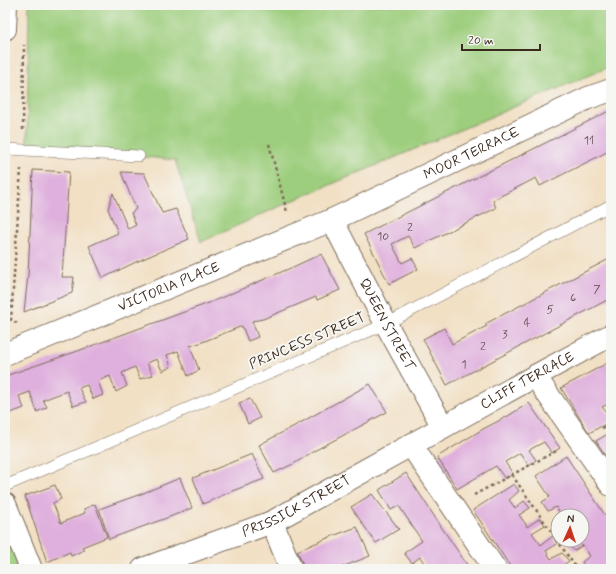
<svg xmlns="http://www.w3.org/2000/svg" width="616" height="574" font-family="Mynerve,sans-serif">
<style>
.green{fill:#9dce7d;stroke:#6c7c4e}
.building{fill:#dfb0dd}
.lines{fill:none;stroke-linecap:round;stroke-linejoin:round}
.lane-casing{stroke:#7b6a58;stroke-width:12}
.street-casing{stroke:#7b6a58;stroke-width:24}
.path{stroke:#7b6a58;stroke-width:2.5;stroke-dasharray:3 3;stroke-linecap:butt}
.lane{stroke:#fff;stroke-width:11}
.street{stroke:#fff;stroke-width:22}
.labels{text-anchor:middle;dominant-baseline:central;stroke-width:4;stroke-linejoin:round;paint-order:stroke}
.number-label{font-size:12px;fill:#644c4e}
.street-label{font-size:14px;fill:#3b2a1e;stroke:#f6f6f2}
</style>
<rect width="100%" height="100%" fill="#f6f6f2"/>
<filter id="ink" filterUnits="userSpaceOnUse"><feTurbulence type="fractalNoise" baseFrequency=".025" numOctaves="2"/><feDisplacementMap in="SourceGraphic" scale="8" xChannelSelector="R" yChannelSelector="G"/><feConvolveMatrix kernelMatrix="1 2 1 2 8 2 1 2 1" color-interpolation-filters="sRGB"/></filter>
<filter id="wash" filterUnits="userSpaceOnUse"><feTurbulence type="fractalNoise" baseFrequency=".012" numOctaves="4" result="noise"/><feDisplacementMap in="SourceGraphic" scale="16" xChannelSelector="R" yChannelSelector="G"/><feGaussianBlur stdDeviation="0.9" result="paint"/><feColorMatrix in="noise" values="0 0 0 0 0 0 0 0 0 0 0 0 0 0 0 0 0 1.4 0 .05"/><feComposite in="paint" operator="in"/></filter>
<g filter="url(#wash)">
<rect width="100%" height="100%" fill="#f2e0c5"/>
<!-- green -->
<g class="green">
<polygon points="29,5 611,5 611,66 285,204 201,242 175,160 27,145"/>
<polygon points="5,527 21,569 5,569"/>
</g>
<g id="blocks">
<!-- building -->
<g class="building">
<polygon points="611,110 611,150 540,186 536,178 493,200 496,208 415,248 408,236 392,244 402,263 412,258 418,269 389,284 364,234"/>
<polygon points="33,170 69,172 62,277 74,277 72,293 24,312 28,275"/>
<polygon points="121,172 144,173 162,213 176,209 189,239 136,262 103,278 89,246 118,233 108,209 113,193 128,229 136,225 131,213 136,209"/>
<polygon points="321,254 340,290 317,300 316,297 263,319 252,321 258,337 248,341 242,326 200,343 190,346 199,370 188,376 178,351 167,355 171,367 162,371 157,359 147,363 153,375 140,379 135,367 122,373 127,386 116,392 110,376 98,381 103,395 93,399 87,385 79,388 86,402 73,406 67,391 43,400 47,407 37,412 30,392 19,396 24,408 5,415 5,376 75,352 143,327 209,303 293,267"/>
<polygon points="611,258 611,298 447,385 423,339 444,328 452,344 487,326 485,324"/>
<polygon points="611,361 611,403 602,407 611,418 611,421 589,433 561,388"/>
<polygon points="370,384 387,412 314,451 295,463 274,473 259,445 298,424"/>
<polygon points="250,399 260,418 248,424 239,403"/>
<polygon points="529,403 560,448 552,453 544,442 529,450 536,460 529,466 520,453 505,462 513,474 505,479 496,466 457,489 437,457 483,429 508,416"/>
<polygon points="611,432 611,463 596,441"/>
<polygon points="252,454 264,479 232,491 203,504 193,478"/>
<polygon points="566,456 611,524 611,569 598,569 596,565 589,569 586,569 582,562 590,556 583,545 574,551 567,542 570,540 582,540 582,516 562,516 556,507 548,511 542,502 550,497 536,476"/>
<polygon points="406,473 442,528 470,569 428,569 420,557 412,563 404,553 422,541 399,506 391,510 379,490"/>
<polygon points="180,478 192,508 172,516 109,539 99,509 141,494"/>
<polygon points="514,484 519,491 509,500 515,508 524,501 530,508 519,515 525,523 527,527 540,518 545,525 532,533 541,545 553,536 557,544 546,551 551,559 562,553 569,561 559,568 559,569 512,569 473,510"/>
<polygon points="55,485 61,499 53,503 61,523 85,513 84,509 95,504 107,537 82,547 84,550 71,556 70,552 47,562 25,496"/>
<polygon points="372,494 399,529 376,543 351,507"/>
<polygon points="357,527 370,556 337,569 305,569 297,551 330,537"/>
</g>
</g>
</g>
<g filter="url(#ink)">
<use href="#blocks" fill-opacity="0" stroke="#7b6a58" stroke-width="1"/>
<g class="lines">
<defs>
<g id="lane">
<polyline points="5,149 139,156"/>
<polyline points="5,486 386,324 611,205"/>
</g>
<g id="street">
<polyline points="5,29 6,5"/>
<path id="s1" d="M332,220L386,324L443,427"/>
<path id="s2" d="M5,354L332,220L588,98L611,90"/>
<polyline points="535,376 611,485"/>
<polyline points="411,445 495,569"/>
<polyline points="5,504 31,569"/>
<polyline points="272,522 291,569"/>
<path id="s3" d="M143,569L272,522L535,376L611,335"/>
</g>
</defs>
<!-- lane casing -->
<use href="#lane" class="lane-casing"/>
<!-- street casing -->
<use href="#street" class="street-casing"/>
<!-- path -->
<g class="path">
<polyline points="23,130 24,45"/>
<polyline points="269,144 287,212"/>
<polyline points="17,323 11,320 21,169"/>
<polyline points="602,428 611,424"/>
<polyline points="512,475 577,569"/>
<polyline points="474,495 558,450"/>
</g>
<!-- lane -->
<use href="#lane" class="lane"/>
<!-- street -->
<use href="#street" class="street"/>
</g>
</g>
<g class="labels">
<!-- number labels -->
<g class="number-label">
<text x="589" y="141">11</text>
<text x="410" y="228">2</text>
<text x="383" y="237">10</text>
<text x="597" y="290">7</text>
<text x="573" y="298">6</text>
<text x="550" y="310">5</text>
<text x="527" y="323">4</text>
<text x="505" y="335">3</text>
<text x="483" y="347">2</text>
<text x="464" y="365">1</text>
</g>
<!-- street labels -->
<g class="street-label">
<text stroke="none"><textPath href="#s2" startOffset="508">MOOR TERRACE</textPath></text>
<text stroke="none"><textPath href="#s2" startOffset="177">VICTORIA PLACE</textPath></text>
<text stroke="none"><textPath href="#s1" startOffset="118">QUEEN STREET</textPath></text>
<text transform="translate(307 341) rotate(-23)">PRINCESS STREET</text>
<text stroke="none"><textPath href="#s3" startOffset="429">CLIFF TERRACE</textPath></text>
<text stroke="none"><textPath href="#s3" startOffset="166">PRISSICK STREET</textPath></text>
</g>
</g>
<!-- margin -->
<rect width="616" height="574" fill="none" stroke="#f6f6f2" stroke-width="20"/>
<!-- north arrow -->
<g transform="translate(570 528) rotate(3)"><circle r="19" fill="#f6f6f2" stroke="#aba49d"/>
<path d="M0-3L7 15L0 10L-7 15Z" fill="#c8321e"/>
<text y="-6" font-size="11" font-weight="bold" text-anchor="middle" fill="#3b2a1e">N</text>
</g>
<!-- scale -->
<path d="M462 44v6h78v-6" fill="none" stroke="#3b2a1e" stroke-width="2"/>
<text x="468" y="44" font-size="12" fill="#3b2a1e" stroke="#f6f6f2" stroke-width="3" paint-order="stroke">20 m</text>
</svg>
